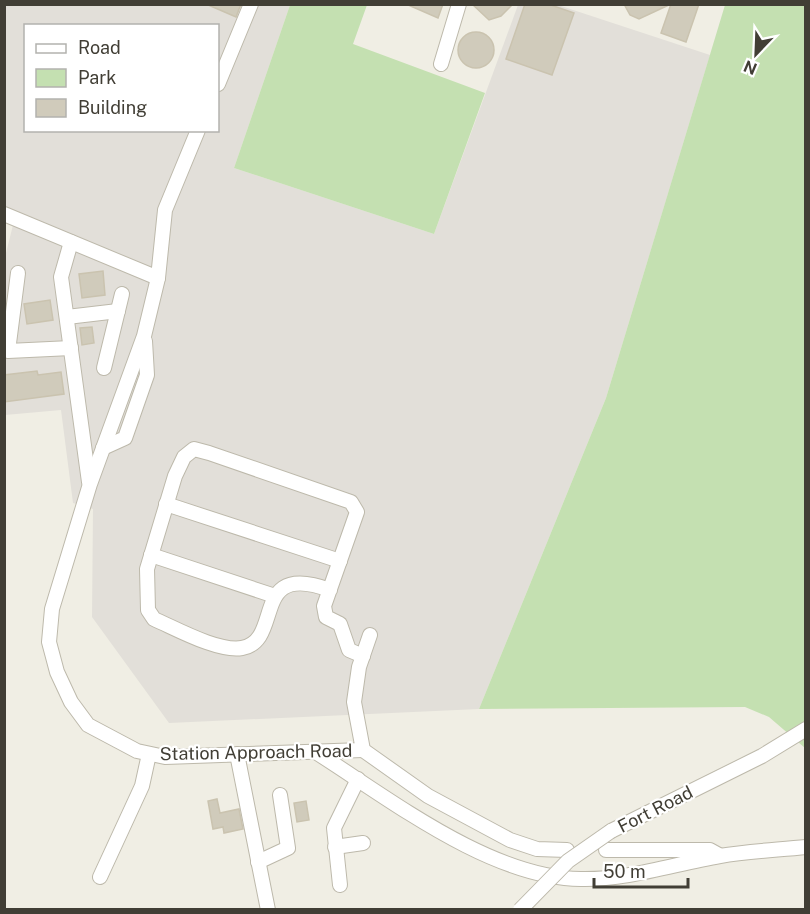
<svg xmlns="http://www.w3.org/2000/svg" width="810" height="914" font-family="'Public Sans',sans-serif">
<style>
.industrial{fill:#e2dfd9;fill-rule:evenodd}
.green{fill:#c4e0b1}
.building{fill:#d0cbbb;stroke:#cac3af;stroke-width:1.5}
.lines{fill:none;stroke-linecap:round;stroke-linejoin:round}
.minor-casing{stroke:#bdb9ab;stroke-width:16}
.minor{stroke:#fff;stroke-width:14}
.minor-bridge-casing{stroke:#bdb9ab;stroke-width:16;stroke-linecap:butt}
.minor-bridge{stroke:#fff;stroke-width:14}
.labels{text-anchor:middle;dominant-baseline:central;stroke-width:4.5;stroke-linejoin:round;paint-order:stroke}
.street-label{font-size:18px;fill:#413e35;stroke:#fff}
</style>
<rect width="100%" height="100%" fill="#f0eee4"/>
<!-- industrial -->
<path class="industrial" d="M5,5H290L234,168L434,234L518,5H558L710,55L606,398L479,709L169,723L92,617L93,509L73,503L61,410L5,415V257L13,225L4,222ZM26,26H218V130H26Z"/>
<!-- green -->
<g class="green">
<polygon points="290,5 367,5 353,44 485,93 434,234 234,168"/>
<polygon points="725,5 805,5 805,748 769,717 745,707 479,709 606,398"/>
</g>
<!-- building -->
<g class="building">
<polygon points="206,4 241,4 236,17"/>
<polygon points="406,4 443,4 438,18"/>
<polygon points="472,4 513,4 501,16 489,20"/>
<polygon points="525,4 548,4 574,13 552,75 506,59"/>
<polygon points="624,4 671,4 639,19 630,15"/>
<polygon points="671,4 699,4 686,42 661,33"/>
<circle cx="476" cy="50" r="18"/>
<polygon points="103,271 105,295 82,298 79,274"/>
<polygon points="50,300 53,320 27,324 24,304"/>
<polygon points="92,327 94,343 82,345 80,328"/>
<polygon points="37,371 38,375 61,372 64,394 4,402 4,375"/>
<polygon points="217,799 220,813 239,809 243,829 224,833 223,827 213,829 208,801"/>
<polygon points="306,801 309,820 297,822 294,803"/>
</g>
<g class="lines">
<defs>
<g id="minor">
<polyline points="441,64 459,4"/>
<polyline points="218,84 251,4"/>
<polyline points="198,130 165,210 158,278 144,336 90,484 52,609 49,642 57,672 71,702 88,725 137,751 165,757 363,750"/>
<polyline points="4,214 158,278"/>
<polyline points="71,242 61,277 89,482"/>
<polyline points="18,273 8,351 71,348"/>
<polyline points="67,317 118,311"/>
<polyline points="104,368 122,294"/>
<polyline points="103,448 125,438 147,375 145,341"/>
<polyline points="166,504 340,561"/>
<polyline points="151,555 275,596"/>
<path d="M330,590C249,560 284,641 242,648C218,652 177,629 154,619L148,610L147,569L175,476L184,457L194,449L209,453L351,502L357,512L324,606L326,617L340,624L349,650L363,656"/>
<polyline points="370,635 359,667 354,702 363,750 428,796 510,840 537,849 567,850"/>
<path d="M314,751C390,799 490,878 581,879C627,880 674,864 720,856C748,851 777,850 806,847"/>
<polyline points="237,754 268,910"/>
<polyline points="611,831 762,756 806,729"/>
<polyline points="335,847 363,843"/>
<polyline points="606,850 710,850 719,855"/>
<polyline points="258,862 288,848 280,795"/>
<polyline points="100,877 142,786 149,754"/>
<polyline points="340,885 334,828 358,779"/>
</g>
</defs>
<!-- minor casing -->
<use href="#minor" class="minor-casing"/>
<!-- minor -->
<use href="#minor" class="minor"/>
<defs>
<polyline id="minor-bridge" points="520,910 568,861 611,831"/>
</defs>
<!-- minor-bridge casing -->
<use href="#minor-bridge" class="minor-bridge-casing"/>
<!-- minor-bridge -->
<use href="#minor-bridge" class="minor-bridge"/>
</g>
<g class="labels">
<!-- street labels -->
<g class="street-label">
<text transform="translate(256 752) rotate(-1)">Station Approach Road</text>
<text transform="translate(655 809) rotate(-27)">Fort Road</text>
</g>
</g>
<!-- border -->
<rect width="810" height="914" fill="none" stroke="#413e35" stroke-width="12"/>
<!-- legend -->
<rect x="24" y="24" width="195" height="108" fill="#ffffff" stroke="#b3b2ae" stroke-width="1.5"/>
<rect x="36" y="44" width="30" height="9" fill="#ffffff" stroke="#b3b2ae" stroke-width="1.5"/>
<text x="78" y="54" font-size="18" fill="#413e35">Road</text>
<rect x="36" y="69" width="30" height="18" fill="#c4e0b1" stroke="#b3b2ae" stroke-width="1.5"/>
<text x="78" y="84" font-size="18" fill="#413e35">Park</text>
<rect x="36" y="99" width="30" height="18" fill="#d0cbbb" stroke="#b3b2ae" stroke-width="1.5"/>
<text x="78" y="114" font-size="18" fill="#413e35">Building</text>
<!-- north arrow -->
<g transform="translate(756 54) rotate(203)" stroke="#ffffff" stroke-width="4.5" paint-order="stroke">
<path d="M0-4.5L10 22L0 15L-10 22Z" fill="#413e35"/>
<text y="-9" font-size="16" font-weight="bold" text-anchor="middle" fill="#413e35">N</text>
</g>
<!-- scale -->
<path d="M594 878v9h94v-9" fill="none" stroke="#413e35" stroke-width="3"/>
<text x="603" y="878" font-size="18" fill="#413e35" stroke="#ffffff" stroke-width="4.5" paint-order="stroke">50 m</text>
</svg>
